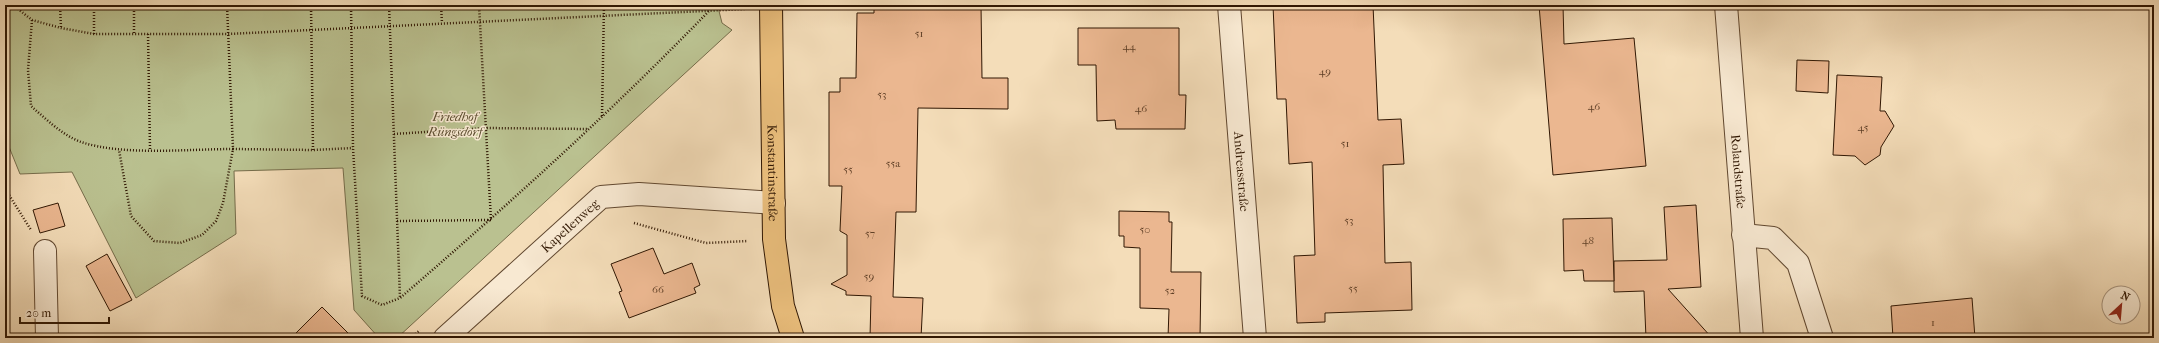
<svg xmlns="http://www.w3.org/2000/svg" width="2159" height="343" font-family="'IM FELL French Canon',serif">
<style>
.green{fill:#bac190;stroke:#756c4a}
.building{fill:#ebb790;stroke:#301703}
.lines{fill:none;stroke-linecap:round;stroke-linejoin:round}
.minor-casing{stroke:#614830;stroke-width:24}
.major-casing{stroke:#301703;stroke-width:24}
.path{stroke:#301703;stroke-width:2.5;stroke-dasharray:1 2;stroke-linecap:butt}
.minor{stroke:#f8e9d2;stroke-width:22}
.major{stroke:#eabe7c;stroke-width:22}
.labels{text-anchor:middle;dominant-baseline:central;stroke-width:3;stroke-linejoin:round;paint-order:stroke}
.number-label{font-size:11px;fill:#5f3f26}
.park-label{font-size:13px;font-style:italic;fill:#594a2d;stroke:#f8e9d2}
.street-label{font-size:13px;fill:#301703;stroke:#f8e9d2}
</style>
<rect width="100%" height="100%" fill="#f4ddb9"/>
<filter id="stains"><feTurbulence type="fractalNoise" baseFrequency=".005" numOctaves="4"/><feColorMatrix values="0 0 0 0 .2 0 0 0 0 .09 0 0 0 0 .02 0 0 0 .5 -.17"/></filter>
<radialGradient id="worn" r=".72"><stop offset=".6" stop-color="#630" stop-opacity="0"/><stop offset="1" stop-color="#630" stop-opacity=".3"/></radialGradient>
<!-- green -->
<polygon class="green" points="5,5 722,5 719,11 722,23 732,30 397,338 379,338 354,310 343,168 234,171 236,234 136,298 72,172 20,174 5,137"/>
<!-- building -->
<g class="building">
<polygon points="874,5 981,5 982,78 1008,78 1008,109 918,108 916,212 896,212 893,297 923,298 921,338 870,338 871,296 846,295 846,291 831,284 847,275 847,235 840,231 842,186 829,186 829,92 840,92 840,78 856,78 857,13 874,13"/>
<polygon points="1273,5 1373,5 1378,120 1401,119 1404,164 1383,165 1385,263 1411,262 1412,310 1325,313 1325,322 1297,323 1294,256 1315,255 1312,162 1289,164 1286,99 1277,99"/>
<polygon points="1539,5 1563,5 1564,44 1634,38 1646,166 1553,175"/>
<polygon points="1078,28 1179,28 1179,95 1186,95 1185,129 1116,129 1115,120 1097,121 1096,65 1078,65"/>
<polygon points="1797,60 1829,61 1828,93 1796,91"/>
<polygon points="1837,75 1882,77 1880,111 1885,111 1894,126 1881,147 1880,155 1865,165 1855,156 1833,155"/>
<polygon points="58,203 65,226 40,233 33,210"/>
<polygon points="1696,205 1701,287 1668,289 1712,338 1646,338 1644,291 1614,292 1614,261 1667,260 1664,207"/>
<polygon points="1119,211 1169,212 1169,222 1172,222 1171,272 1201,272 1200,338 1168,338 1169,309 1140,308 1140,248 1124,247 1124,236 1119,236"/>
<polygon points="1612,218 1614,281 1584,281 1583,270 1564,271 1563,219"/>
<polygon points="653,248 664,274 692,263 700,285 694,288 696,293 629,318 619,292 622,291 611,264"/>
<polygon points="107,254 132,300 110,311 86,266"/>
<polygon points="1972,298 1975,338 1893,338 1891,306"/>
<polygon points="322,307 353,338 291,338"/>
</g>
<g class="lines">
<defs>
<g id="minor">
<path id="s1" d="M1229,5L1255,338"/>
<path id="s2" d="M1726,5L1752,338"/>
<polyline points="1743,235 1773,238 1798,263 1822,338"/>
<polyline points="45,251 47,338"/>
<path id="s3" d="M445,338L601,197L639,194L774,203"/>
</g>
<g id="major">
<path id="s4" d="M771,5L774,239L783,306L793,338"/>
</g>
</defs>
<!-- minor casing -->
<use href="#minor" class="minor-casing"/>
<!-- major casing -->
<use href="#major" class="major-casing"/>
<!-- path -->
<g class="path">
<polyline points="13,5 32,20 61,28 94,34 228,34 745,9"/>
<polyline points="60,5 61,28"/>
<polyline points="134,5 134,34"/>
<polyline points="227,5 233,149 313,150 353,148"/>
<polyline points="311,5 313,150"/>
<path d="M351,5L353,148L362,296L382,305L400,298C507,206 611,112 709,11V5"/>
<polyline points="389,5 400,298"/>
<polyline points="441,5 442,23"/>
<path d="M32,20L28,70L31,106C46,119 62,135 81,142C123,156 188,149 233,149L223,203L216,221L202,235L180,243L154,241L131,216L119,150"/>
<polyline points="94,34 94,5"/>
<polyline points="148,34 150,149"/>
<polyline points="602,116 604,5"/>
<polyline points="394,134 486,128 588,129"/>
<polyline points="5,184 9,195 31,230"/>
<polyline points="397,221 491,220 479,5"/>
<polyline points="634,223 706,243 748,241"/>
<polyline points="411,338 420,330"/>
</g>
<!-- minor -->
<use href="#minor" class="minor"/>
<!-- major -->
<use href="#major" class="major"/>
</g>
<g class="labels">
<!-- number labels -->
<g class="number-label">
<text x="919" y="33">51</text>
<text x="1129" y="46">44</text>
<text x="1325" y="71">49</text>
<text x="882" y="94">53</text>
<text x="1594" y="106">46</text>
<text x="1141" y="108">46</text>
<text x="1863" y="127">45</text>
<text x="1345" y="143">51</text>
<text x="893" y="163">55a</text>
<text x="848" y="169">55</text>
<text x="1349" y="220">53</text>
<text x="1145" y="229">50</text>
<text x="870" y="233">57</text>
<text x="1588" y="240">48</text>
<text x="869" y="276">59</text>
<text x="1353" y="288">55</text>
<text x="658" y="289">66</text>
<text x="1170" y="290">52</text>
<text x="1933" y="322">1</text>
</g>
<!-- park labels -->
<g class="park-label">
<text x="455" y="116">Friedhof<tspan x="455" dy="15">Rüngsdorf</tspan></text>
</g>
<!-- street labels -->
<g class="street-label">
<text stroke="none"><textPath href="#s1" startOffset="167">Andreasstraße</textPath></text>
<text stroke="none"><textPath href="#s2" startOffset="167">Rolandstraße</textPath></text>
<text stroke="none"><textPath href="#s4" startOffset="168">Konstantinstraße</textPath></text>
<text stroke="none"><textPath href="#s3" startOffset="168">Kapellenweg</textPath></text>
</g>
</g>
<!-- margin -->
<rect width="2159" height="343" fill="none" stroke="#f4ddb9" stroke-width="20"/>
<rect x="6" y="6" width="2147" height="331" fill="none" stroke="#301703" stroke-width="2"/>
<rect x="10" y="10" width="2139" height="323" fill="none" stroke="#301703"/>
<!-- north arrow -->
<g transform="translate(2121 305) rotate(26)"><circle r="19" fill="#f8e9d2" stroke="#a8957f"/>
<path d="M0-3L7 15L0 10L-7 15Z" fill="#8f2418"/>
<text y="-6" font-size="11" font-weight="bold" text-anchor="middle" fill="#301703">N</text>
</g>
<!-- scale -->
<path d="M20 317v6h89v-6" fill="none" stroke="#301703" stroke-width="2"/>
<text x="26" y="317" font-size="12" fill="#301703" stroke="#f8e9d2" stroke-width="3" paint-order="stroke">20 m</text>
<rect width="100%" height="100%" filter="url(#stains)"/>
<rect width="100%" height="100%" fill="url(#worn)"/>
</svg>
